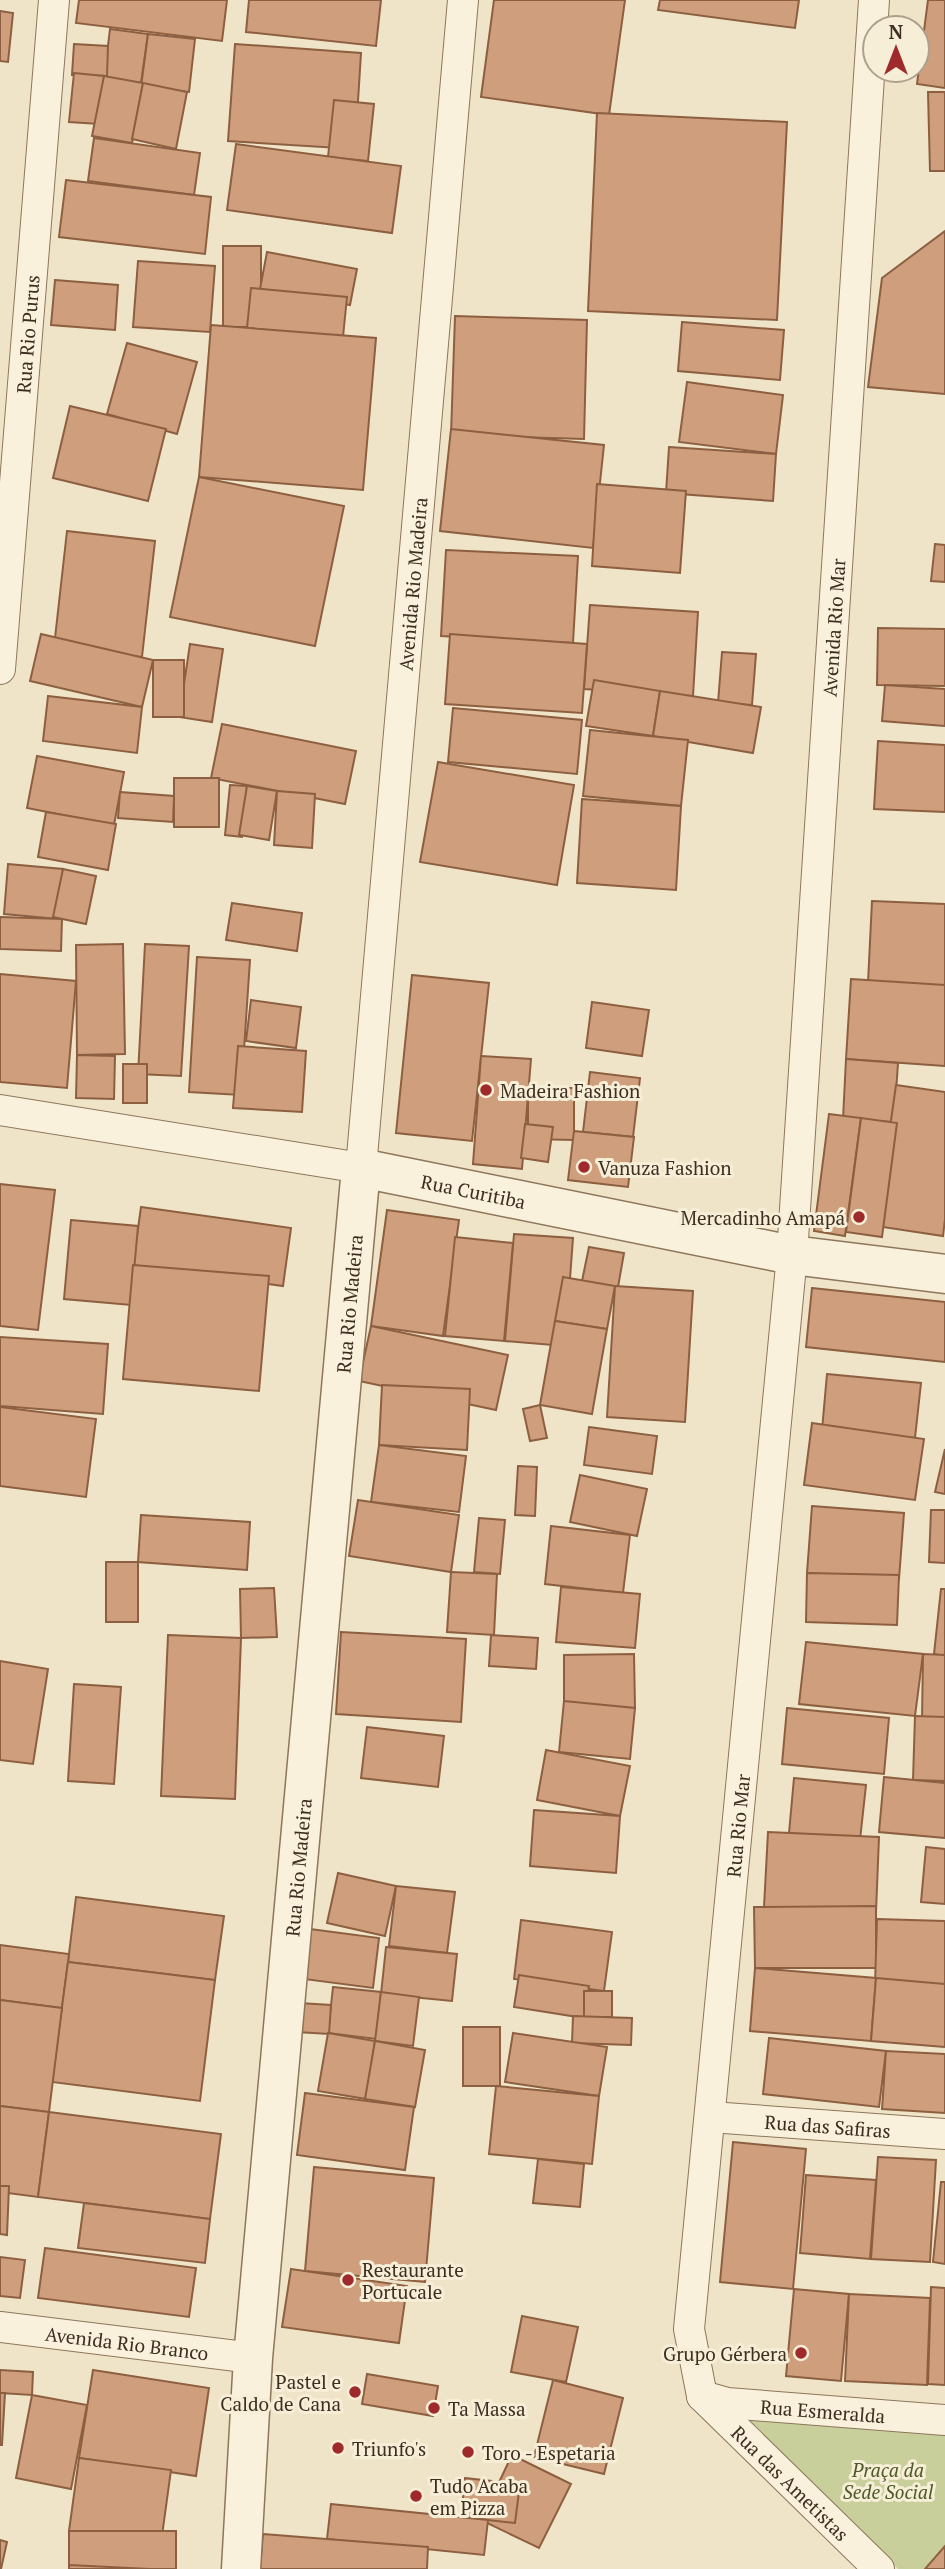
<svg xmlns="http://www.w3.org/2000/svg" width="945" height="2569" font-family="'PT Serif',serif">
<style>
.green{fill:#c9cf9b}
.building{fill:#cf9f7d;stroke:#8d5f41;stroke-width:2}
.lines{fill:none;stroke-linecap:round;stroke-linejoin:round}
.minor-casing{stroke:#8d765c;stroke-width:32}
.tertiary-casing{stroke:#8d765c;stroke-width:41}
.minor{stroke:#faf1dc;stroke-width:30}
.tertiary{stroke:#faf1dc;stroke-width:38}
.poi-dot{fill:#9e2a2b;stroke:#f7eed8;stroke-width:2.5}
.labels{text-anchor:middle;dominant-baseline:central;stroke-width:6;stroke-linejoin:round;paint-order:stroke}
.street-label{font-size:19px;fill:#3d2e20;stroke:#f7eed8}
.poi-label{font-size:19px;fill:#3d2e20;stroke:#f7eed8;text-anchor:start}
.park-label{font-size:19px;font-style:italic;fill:#4d5a26;stroke:#f7eed8}
</style>
<rect width="100%" height="100%" fill="#f0e4c8"/>
<!-- green -->
<polygon class="green" points="740,2412 945,2429 945,2569 898,2569"/>
<!-- building -->
<g class="building">
<polygon points="79,0 227,0 222,41 76,23"/>
<polygon points="249,0 381,0 376,46 246,32"/>
<polygon points="494,0 625,0 609,115 481,97"/>
<polygon points="660,0 799,0 795,28 658,10"/>
<polygon points="928,0 945,0 945,88 917,84"/>
<polygon points="0,11 13,13 8,62 0,61"/>
<polygon points="110,29 148,34 141,83 104,78"/>
<polygon points="148,34 195,39 189,92 141,87"/>
<polygon points="74,44 108,46 107,76 72,75"/>
<polygon points="235,44 361,53 355,149 228,141"/>
<polygon points="74,73 104,76 99,124 69,122"/>
<polygon points="104,76 143,83 132,143 92,136"/>
<polygon points="143,83 187,92 176,149 132,139"/>
<polygon points="928,92 945,92 945,171 930,171"/>
<polygon points="334,100 374,104 368,161 328,157"/>
<polygon points="597,113 787,122 777,320 588,311"/>
<polygon points="94,138 200,153 194,195 88,181"/>
<polygon points="236,144 401,166 392,233 227,210"/>
<polygon points="66,180 211,197 205,254 59,237"/>
<polygon points="945,231 945,394 868,387 882,278"/>
<rect x="223" y="246" width="38" height="81"/>
<polygon points="267,252 357,269 350,305 260,289"/>
<polygon points="138,261 215,266 210,332 133,327"/>
<polygon points="55,280 118,285 115,330 51,325"/>
<polygon points="251,288 347,297 343,337 247,328"/>
<polygon points="455,316 587,320 584,439 451,435"/>
<polygon points="682,322 784,330 780,380 678,371"/>
<polygon points="211,325 376,338 363,490 199,477"/>
<polygon points="127,343 197,362 177,434 107,414"/>
<polygon points="687,382 783,395 776,454 679,442"/>
<polygon points="70,406 166,429 148,501 53,478"/>
<polygon points="451,429 604,445 593,548 440,531"/>
<polygon points="669,447 776,454 773,501 666,493"/>
<polygon points="199,477 344,506 315,646 170,617"/>
<polygon points="597,484 686,491 680,573 592,566"/>
<polygon points="67,531 155,541 142,657 54,647"/>
<polygon points="935,544 945,545 945,582 931,581"/>
<polygon points="446,550 578,556 573,643 441,636"/>
<polygon points="590,605 698,612 693,696 584,689"/>
<polygon points="878,628 945,629 945,686 877,685"/>
<polygon points="41,634 153,660 142,707 30,681"/>
<polygon points="450,634 587,644 582,713 445,704"/>
<polygon points="190,644 223,649 212,722 179,717"/>
<polygon points="722,652 756,654 752,705 718,703"/>
<rect x="153" y="660" width="31" height="57"/>
<polygon points="594,680 660,691 653,736 586,726"/>
<polygon points="885,685 945,689 945,726 882,721"/>
<polygon points="660,691 761,707 753,753 653,736"/>
<polygon points="48,696 142,707 137,753 43,741"/>
<polygon points="453,708 582,720 577,774 448,762"/>
<polygon points="222,724 356,751 345,804 211,778"/>
<polygon points="590,730 688,740 681,806 583,796"/>
<polygon points="878,741 945,745 945,812 874,809"/>
<polygon points="37,756 124,772 114,825 27,808"/>
<polygon points="438,762 574,785 557,885 420,862"/>
<rect x="174" y="778" width="45" height="49"/>
<polygon points="230,785 247,786 242,837 225,835"/>
<polygon points="247,786 277,791 269,840 239,835"/>
<polygon points="277,791 315,794 312,848 274,845"/>
<polygon points="120,792 174,796 173,822 118,818"/>
<polygon points="582,799 681,806 676,890 577,883"/>
<polygon points="46,812 116,824 108,870 38,857"/>
<polygon points="8,864 63,869 58,919 4,914"/>
<polygon points="63,869 96,876 86,924 53,917"/>
<polygon points="872,901 945,904 945,986 868,983"/>
<polygon points="232,903 302,913 297,951 226,940"/>
<polygon points="0,917 62,919 61,951 0,949"/>
<polygon points="123,944 125,1054 77,1055 76,945"/>
<polygon points="145,944 189,946 181,1076 138,1074"/>
<polygon points="197,957 250,960 241,1095 189,1092"/>
<polygon points="0,974 76,981 67,1088 0,1082"/>
<polygon points="412,975 489,983 472,1141 396,1133"/>
<polygon points="851,979 945,985 945,1066 846,1059"/>
<polygon points="251,1000 301,1007 296,1048 246,1041"/>
<polygon points="592,1002 649,1010 642,1056 586,1048"/>
<polygon points="238,1046 306,1051 302,1112 233,1108"/>
<polygon points="77,1055 115,1056 114,1099 76,1098"/>
<polygon points="481,1056 531,1059 522,1169 473,1164"/>
<polygon points="846,1059 898,1063 894,1122 843,1119"/>
<rect x="123" y="1064" width="24" height="39"/>
<polygon points="590,1072 640,1078 633,1137 583,1132"/>
<polygon points="896,1085 945,1092 945,1219 943,1236 876,1226"/>
<polygon points="528,1088 574,1088 574,1140 528,1139"/>
<polygon points="829,1114 861,1118 845,1236 814,1231"/>
<polygon points="861,1118 897,1123 882,1237 846,1232"/>
<polygon points="525,1124 553,1127 548,1162 521,1158"/>
<polygon points="574,1131 634,1137 628,1187 568,1180"/>
<polygon points="0,1184 55,1190 38,1330 0,1326"/>
<polygon points="141,1207 291,1228 283,1286 133,1265"/>
<polygon points="387,1210 459,1220 443,1336 371,1326"/>
<polygon points="71,1220 138,1226 131,1305 64,1299"/>
<polygon points="514,1234 573,1238 565,1346 505,1341"/>
<polygon points="455,1237 513,1243 504,1341 445,1336"/>
<polygon points="589,1247 624,1253 618,1287 582,1281"/>
<polygon points="133,1265 269,1276 259,1391 123,1379"/>
<polygon points="563,1277 615,1286 607,1329 555,1321"/>
<polygon points="615,1286 693,1291 685,1422 607,1417"/>
<polygon points="812,1288 945,1302 945,1362 806,1347"/>
<polygon points="555,1321 607,1329 592,1414 540,1405"/>
<polygon points="371,1326 508,1355 496,1410 359,1381"/>
<polygon points="0,1337 108,1344 103,1414 0,1406"/>
<polygon points="827,1374 921,1383 915,1438 822,1430"/>
<polygon points="382,1385 470,1389 467,1450 379,1445"/>
<polygon points="540,1405 547,1438 530,1441 523,1409"/>
<polygon points="0,1407 96,1419 86,1497 0,1486"/>
<polygon points="812,1423 924,1439 915,1500 804,1485"/>
<polygon points="589,1427 657,1436 652,1474 584,1465"/>
<polygon points="379,1445 466,1456 459,1512 371,1502"/>
<polygon points="945,1449 945,1494 935,1492"/>
<polygon points="518,1466 537,1467 535,1516 515,1515"/>
<polygon points="580,1475 647,1489 637,1536 570,1522"/>
<polygon points="358,1500 459,1515 451,1572 349,1556"/>
<polygon points="812,1506 904,1513 899,1579 807,1573"/>
<polygon points="931,1510 945,1510 945,1563 929,1562"/>
<polygon points="141,1515 250,1522 247,1570 138,1562"/>
<polygon points="479,1518 505,1520 500,1574 474,1572"/>
<polygon points="551,1526 630,1535 623,1593 545,1584"/>
<rect x="106" y="1562" width="32" height="60"/>
<polygon points="451,1572 497,1574 494,1635 447,1632"/>
<polygon points="807,1573 899,1575 897,1625 806,1622"/>
<polygon points="561,1587 640,1594 635,1648 556,1642"/>
<polygon points="274,1588 277,1637 241,1638 240,1589"/>
<polygon points="941,1589 945,1589 945,1656 934,1654"/>
<polygon points="341,1632 466,1639 461,1722 336,1714"/>
<polygon points="168,1635 241,1638 235,1799 161,1796"/>
<polygon points="491,1635 538,1638 536,1669 489,1666"/>
<polygon points="806,1642 923,1654 915,1716 799,1704"/>
<polygon points="634,1654 635,1708 564,1708 564,1655"/>
<polygon points="923,1654 945,1655 945,1720 922,1720"/>
<polygon points="0,1661 48,1669 33,1764 0,1760"/>
<polygon points="74,1684 121,1687 114,1784 68,1781"/>
<polygon points="564,1701 635,1708 630,1759 559,1752"/>
<polygon points="787,1708 889,1718 884,1774 782,1764"/>
<polygon points="915,1716 945,1717 945,1781 913,1780"/>
<polygon points="367,1727 444,1736 438,1787 361,1778"/>
<polygon points="546,1750 630,1766 620,1816 537,1800"/>
<polygon points="884,1777 945,1783 945,1838 879,1832"/>
<polygon points="794,1778 866,1785 860,1840 789,1833"/>
<polygon points="534,1810 620,1816 616,1873 530,1866"/>
<polygon points="768,1832 879,1837 876,1912 764,1907"/>
<polygon points="926,1847 945,1849 945,1904 921,1902"/>
<polygon points="338,1873 396,1886 385,1936 327,1923"/>
<polygon points="396,1886 455,1892 447,1953 389,1946"/>
<polygon points="76,1897 224,1916 215,1980 68,1962"/>
<polygon points="876,1906 876,1968 755,1968 754,1907"/>
<polygon points="877,1919 945,1921 945,1987 875,1985"/>
<polygon points="521,1920 612,1932 604,1991 514,1979"/>
<polygon points="310,1929 379,1938 373,1988 304,1979"/>
<polygon points="0,1945 69,1954 62,2008 0,2000"/>
<polygon points="386,1947 457,1954 452,2001 381,1994"/>
<polygon points="68,1962 215,1980 200,2101 52,2082"/>
<polygon points="755,1968 876,1978 871,2041 750,2031"/>
<polygon points="519,1975 589,1986 584,2018 514,2007"/>
<polygon points="876,1978 945,1984 945,2047 871,2041"/>
<polygon points="333,1987 381,1992 376,2039 328,2033"/>
<rect x="584" y="1991" width="28" height="26"/>
<polygon points="381,1992 419,1997 413,2046 375,2041"/>
<polygon points="0,2000 62,2008 49,2112 0,2106"/>
<polygon points="299,2003 331,2005 329,2034 297,2032"/>
<polygon points="573,2016 632,2018 631,2045 572,2043"/>
<rect x="463" y="2027" width="37" height="59"/>
<polygon points="328,2033 375,2041 366,2099 318,2091"/>
<polygon points="513,2033 607,2047 599,2096 505,2082"/>
<polygon points="769,2038 886,2051 879,2107 763,2094"/>
<polygon points="375,2041 425,2050 415,2107 365,2099"/>
<polygon points="886,2051 945,2054 945,2113 882,2109"/>
<polygon points="496,2086 599,2096 592,2164 489,2154"/>
<polygon points="305,2093 414,2107 405,2170 297,2155"/>
<polygon points="0,2106 49,2112 38,2197 0,2192"/>
<polygon points="49,2112 221,2134 210,2219 38,2197"/>
<polygon points="733,2142 806,2149 793,2289 720,2282"/>
<polygon points="878,2157 936,2160 930,2262 871,2259"/>
<polygon points="538,2159 584,2164 580,2207 533,2203"/>
<polygon points="314,2167 434,2178 425,2282 305,2271"/>
<polygon points="806,2175 876,2180 870,2259 800,2253"/>
<polygon points="941,2182 945,2182 945,2264 933,2262"/>
<polygon points="0,2186 9,2186 7,2235 0,2234"/>
<polygon points="84,2203 210,2219 205,2263 78,2248"/>
<polygon points="45,2248 196,2268 189,2317 38,2298"/>
<polygon points="0,2257 25,2260 20,2298 0,2296"/>
<polygon points="291,2269 407,2286 399,2343 282,2327"/>
<polygon points="931,2287 945,2288 945,2385 928,2384"/>
<polygon points="794,2289 849,2294 841,2381 786,2376"/>
<polygon points="849,2294 930,2298 927,2385 845,2381"/>
<polygon points="522,2316 578,2327 566,2382 511,2372"/>
<polygon points="0,2370 33,2372 32,2395 0,2393"/>
<polygon points="93,2370 209,2388 196,2476 79,2458"/>
<polygon points="367,2374 438,2386 433,2416 362,2404"/>
<polygon points="553,2380 623,2398 604,2474 534,2457"/>
<polygon points="0,2393 5,2393 2,2445 0,2445"/>
<polygon points="32,2395 87,2405 71,2489 16,2478"/>
<polygon points="512,2455 571,2484 539,2548 481,2520"/>
<polygon points="79,2458 171,2470 161,2543 69,2531"/>
<polygon points="465,2478 520,2484 515,2523 461,2517"/>
<polygon points="331,2504 488,2520 484,2555 327,2539"/>
<rect x="69" y="2531" width="107" height="38"/>
<polygon points="263,2534 428,2547 427,2569 260,2569"/>
<polygon points="0,2540 7,2542 1,2569 0,2569"/>
<polygon points="945,2546 945,2569 925,2569"/>
<polygon points="69,2565 150,2569 69,2569"/>
</g>
<g class="lines">
<defs>
<g id="minor">
<path id="s1" d="M0,669L54,0"/>
<path id="s2" d="M0,1110L361,1168L463,0"/>
<path id="s3" d="M711,2117L945,2134"/>
<path id="s4" d="M0,2327L253,2358"/>
<path id="s5" d="M702,2396L689,2329L792,1255L874,0"/>
<path id="s6" d="M702,2396L879,2569"/>
<path id="s7" d="M702,2396L727,2403L945,2420"/>
</g>
<g id="tertiary">
<path id="s8" d="M241,2569L253,2358L361,1168L792,1255L945,1274"/>
</g>
</defs>
<!-- minor casing -->
<use href="#minor" class="minor-casing"/>
<!-- tertiary casing -->
<use href="#tertiary" class="tertiary-casing"/>
<!-- minor -->
<use href="#minor" class="minor"/>
<!-- tertiary -->
<use href="#tertiary" class="tertiary"/>
</g>
<!-- markers -->
<g class="poi-dot">
<circle cx="486" cy="1090" r="7"/>
<circle cx="584" cy="1167" r="7"/>
<circle cx="859" cy="1217" r="7"/>
<circle cx="348" cy="2280" r="7"/>
<circle cx="801" cy="2353" r="7"/>
<circle cx="355" cy="2392" r="7"/>
<circle cx="434" cy="2408" r="7"/>
<circle cx="338" cy="2448" r="7"/>
<circle cx="468" cy="2452" r="7"/>
<circle cx="416" cy="2496" r="7"/>
</g>
<g class="labels">
<!-- street labels -->
<g class="street-label">
<text stroke="none"><textPath href="#s1" startOffset="336">Rua Rio Purus</textPath></text>
<text stroke="none"><textPath href="#s2" startOffset="952">Avenida Rio Madeira</textPath></text>
<text stroke="none"><textPath href="#s5" startOffset="1776">Avenida Rio Mar</textPath></text>
<text stroke="none"><textPath href="#s8" startOffset="1521">Rua Curitiba</textPath></text>
<text stroke="none"><textPath href="#s8" startOffset="1270">Rua Rio Madeira</textPath></text>
<text stroke="none"><textPath href="#s5" startOffset="574">Rua Rio Mar</textPath></text>
<text stroke="none"><textPath href="#s8" startOffset="704">Rua Rio Madeira</textPath></text>
<text stroke="none"><textPath href="#s3" startOffset="117">Rua das Safiras</textPath></text>
<text stroke="none"><textPath href="#s4" startOffset="128">Avenida Rio Branco</textPath></text>
<text stroke="none"><textPath href="#s7" startOffset="122">Rua Esmeralda</textPath></text>
<text stroke="none"><textPath href="#s6" startOffset="124">Rua das Ametistas</textPath></text>
</g>
<!-- poi labels -->
<g class="poi-label">
<text x="500" y="1090">Madeira Fashion</text>
<text x="598" y="1167">Vanuza Fashion</text>
<text x="845" y="1217" text-anchor="end">Mercadinho Amapá</text>
<text x="362" y="2269">Restaurante<tspan x="362" dy="22">Portucale</tspan></text>
<text x="787" y="2353" text-anchor="end">Grupo Gérbera</text>
<text x="341" y="2381" text-anchor="end">Pastel e<tspan x="341" dy="22">Caldo de Cana</tspan></text>
<text x="448" y="2408">Ta Massa</text>
<text x="352" y="2448">Triunfo's</text>
<text x="482" y="2452">Toro - Espetaria</text>
<text x="430" y="2485">Tudo Acaba<tspan x="430" dy="22">em Pizza</tspan></text>
</g>
<!-- park labels -->
<g class="park-label">
<text x="888" y="2469">Praça da<tspan x="888" dy="22">Sede Social</tspan></text>
</g>
</g>
<!-- north arrow -->
<g transform="translate(896 49)"><circle r="33" fill="#f7eed8" stroke="#ada18e" stroke-width="2"/>
<path d="M0-5L12 26L0 18L-12 26Z" fill="#9e2a2b"/>
<text y="-10" font-size="19" font-weight="bold" text-anchor="middle" fill="#3d2e20">N</text>
</g>
</svg>
